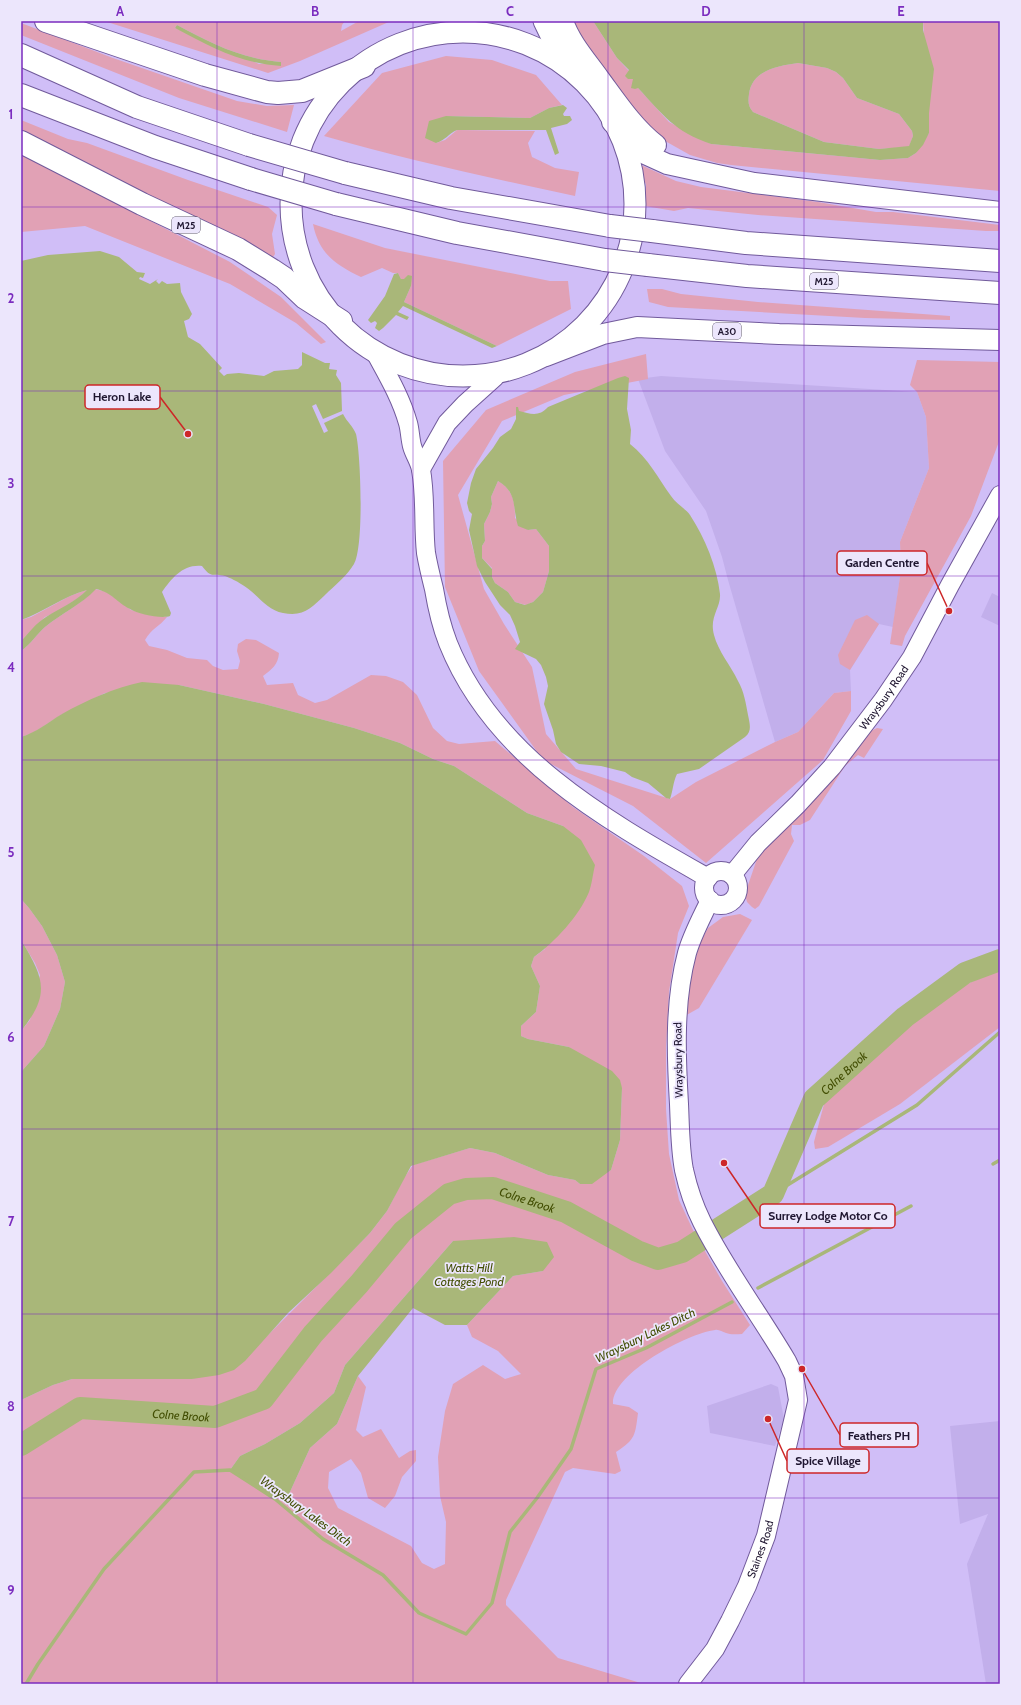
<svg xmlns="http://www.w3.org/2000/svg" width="1021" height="1705" font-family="Cabin,sans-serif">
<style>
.built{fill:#c2afeb}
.green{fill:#e1a1b5;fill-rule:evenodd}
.water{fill:#a9b779;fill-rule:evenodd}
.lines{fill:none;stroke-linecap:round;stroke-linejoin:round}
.stream{stroke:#a9b779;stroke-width:3.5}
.river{stroke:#a9b779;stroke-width:22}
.secondary-casing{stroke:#715a9b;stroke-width:20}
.primary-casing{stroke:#715a9b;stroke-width:22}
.trunk-casing{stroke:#715a9b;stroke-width:23}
.motorway-casing{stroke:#715a9b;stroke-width:24}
.secondary{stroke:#fff;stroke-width:18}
.primary{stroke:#fff;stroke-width:20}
.trunk{stroke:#fff;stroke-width:21}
.motorway{stroke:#fff;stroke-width:22}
.motorway-bridge-casing{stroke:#715a9b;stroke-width:24;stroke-linecap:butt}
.motorway-bridge{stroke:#fff;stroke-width:22}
.grid{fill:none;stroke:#7b2cbf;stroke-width:1;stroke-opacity:0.55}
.labels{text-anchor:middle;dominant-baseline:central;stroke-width:3.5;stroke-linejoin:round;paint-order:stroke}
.shield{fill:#ece6fc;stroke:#5c546d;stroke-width:1}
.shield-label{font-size:10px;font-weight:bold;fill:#1f1630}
.street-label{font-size:11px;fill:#1f1630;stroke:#ece6fc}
.water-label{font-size:12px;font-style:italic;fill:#424e03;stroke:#ece6fc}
.leader{fill:none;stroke:#cd2728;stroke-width:1.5}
.callout-dot{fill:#cd2728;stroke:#ece6fc;stroke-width:1.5}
.callout{fill:#ece6fc;stroke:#cd2728;stroke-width:1.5}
.callout-label{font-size:12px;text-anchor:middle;font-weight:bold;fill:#1f1630}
.neatline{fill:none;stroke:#7b2cbf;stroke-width:1.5}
.grid-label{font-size:13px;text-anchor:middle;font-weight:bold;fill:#7b2cbf}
</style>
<rect width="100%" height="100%" fill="#d0bef7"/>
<!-- built -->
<g class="built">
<polygon points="661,376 917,392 926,417 929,468 900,542 901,570 893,627 879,624 850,670 851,691 834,693 798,732 775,742 728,580 722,557 706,511 665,451 638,379"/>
<polygon points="992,593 1000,597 1000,626 981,617"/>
<polygon points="771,1384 778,1387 784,1419 775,1446 710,1433 707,1406"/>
<polygon points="1000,1421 1000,1684 986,1684 967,1564 988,1514 960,1524 950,1426"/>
</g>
<!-- green -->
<g class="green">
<path d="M104,21H345L342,25L341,31L359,21H391L300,61L268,73ZM177,25C211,43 241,59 281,62L259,64L175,28Z"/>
<polygon points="572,21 593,21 617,58 629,71 628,79 633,79 638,88 669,122 711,144 880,160 908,158 916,153 929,133 929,113 923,21 1000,21 1000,191 731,165 717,163 690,155 658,137 623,98 574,32"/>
<polygon points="21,23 113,58 237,101 267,106 294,105 287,132 179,98 21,35"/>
<path d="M446,56L492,60L536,75L562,105L549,108L530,118L446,116L436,143L445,140L457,130L535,131L528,143L532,157L555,168L579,172L575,196C491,178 407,160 324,136L382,73Z"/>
<path d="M798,63L827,68L836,72L843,78L857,98L899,114L912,131L913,136L909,147L879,149L824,142L753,112C748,106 748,102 749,94C752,70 778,66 798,63Z"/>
<polygon points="21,120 68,139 87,143 188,180 268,207 277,215 272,234 275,254 273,257 128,186 21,130"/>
<polygon points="21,154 230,262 281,297 326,342 321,344 296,323 230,284 85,226 21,232"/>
<polygon points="639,164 676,181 701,187 818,202 876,212 893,212 1000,225 1000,231 986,231 758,215 688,208 674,211 645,206 646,185"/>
<path d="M313,224L385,248L550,281H568L571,309L497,346L404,302L411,286L404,279H401L398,273H393L382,268L361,277C336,265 319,254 313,224Z"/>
<polygon points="647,289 662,289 681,294 758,302 950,316 950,320 865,318 668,307 649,302"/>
<polygon points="646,354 648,379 564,395 502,421 458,495 484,589 504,624 532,667 546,734 576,769 670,799 696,782 775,742 798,732 834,693 851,691 851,711 823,760 706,863 633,806 543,760 479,671 445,587 443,461 486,410 575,372"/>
<polygon points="917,360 1000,362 1000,439 971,516 905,636 902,646 890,644 901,570 900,542 929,468 926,417 917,392 910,385"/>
<path d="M498,481C513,490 515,501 515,518L528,530L536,529L549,546V571L543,592L533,602L526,605L515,602L508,592L495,583L492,577V568L482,558V546L485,541L484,524L490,512L492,504L491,497Z"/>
<polygon points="89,589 78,598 59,611 45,617 21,641 21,620 31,617 70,596"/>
<path d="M95,589L107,592L131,610L149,615L167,617C159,627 152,628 145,640L149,646L167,650L187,658L207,660L213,666L223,670L238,669L240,661L237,651L238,644L246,639L256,640L279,653C278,665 272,669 263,676L267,685L293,683L298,695L315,703L327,700L371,675L386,676L403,682L417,695L433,728L447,741L459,744L495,741L573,807L644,856L682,886L689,906L678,933L669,992L666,1047V1109L669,1154L679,1200L693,1230L722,1281L750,1325L742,1334C737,1334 731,1335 726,1333C722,1332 719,1329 715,1330C688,1333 611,1374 613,1404L629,1407L638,1413C635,1435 636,1439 616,1452L621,1471L615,1474L573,1468L565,1472L506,1600V1605L558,1658L644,1684H21V1400L53,1385L72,1379H192L267,1336L370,1233L387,1211L404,1178L413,1165L470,1148L495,1153L548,1175L575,1180L580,1184L596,1179L611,1170L620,1140L622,1088L569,1047L528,1039L521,1036V1026L536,1012L540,986L531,966L534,957L545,949L563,826L527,813L454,766L433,759L400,743L354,728L264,704L179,685L105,693L61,715L33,733L21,737V651C31,644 37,634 45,627C62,613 81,605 95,589ZM453,1241L543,1271L513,1276L467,1325L472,1337L498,1351L521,1374L505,1379L483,1365L453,1384L445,1411L438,1457L440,1496L446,1522L445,1564L434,1569L422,1563L411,1546L338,1508L328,1488L329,1472L351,1459L361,1473L368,1498L385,1508L395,1496L402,1477L416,1461V1450L410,1451L399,1458L381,1429L363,1437L356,1430L366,1387L358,1376L337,1424L310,1448L289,1494L275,1499L230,1470L240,1456L265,1444L300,1423L334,1393L345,1365Z"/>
<polygon points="867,615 879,624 850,670 840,664 838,655 855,620"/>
<polygon points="877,728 883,729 864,758 858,755 845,766 810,820 800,825 792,825 791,834 794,841 759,906 755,909 752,907 747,902 745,894 760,850 869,732"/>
<polygon points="21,899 29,908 42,926 57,955 65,982 60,1009 44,1046 21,1072 21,1031 30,1020 40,975 35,963 21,940"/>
<polygon points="740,914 752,920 699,1008 683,1017 690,961 708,928 723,917"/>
<polygon points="1000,968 1000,1027 900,1104 828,1147 815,1149 814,1142 824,1104 829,1092 846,1071 933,1001"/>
</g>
<!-- water -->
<g class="water">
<path d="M593,21H923V30L934,69L929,113V133L923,145L916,153L908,158L880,160L711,144C674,131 664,116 638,88L635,89L631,88L633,79H628L625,76L629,70L617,58ZM798,63L827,68L836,72L843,78L857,98L899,114L912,131L913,136L909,146L879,149L824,142L753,112C748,106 748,102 749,94C752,70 778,66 798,63Z"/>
<path d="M177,25C211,43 241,59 281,62V66C239,63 211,47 175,28Z"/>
<path d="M563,105L567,108L563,114L564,116H570L572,120L567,124L551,128L559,153L555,155L546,130H457C448,134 446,140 436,143L425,138L429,121L446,116L530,118L549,108Z"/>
<path d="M100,251L119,257L137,272L145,273L143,278L140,277L139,279L150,284L158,279L156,281L159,284L162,281L167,284L180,283L181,292L192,314L189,319L184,321L188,337L200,344L222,368L219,371L224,376L227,374L239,373L264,376L274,371L298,369L302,365V352L325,363H330L329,369L337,370L336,375L341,383L342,411L323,419L316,404L312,406L324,433L328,431L324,423L343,414C347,422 353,426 356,434C361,455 364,547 354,564C347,576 335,585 325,595C311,608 304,617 283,613C266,610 256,592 241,584C237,581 230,578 225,576C212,573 212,579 202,566C183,564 172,578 162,592L171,613L170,616C161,619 138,614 130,609C116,602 113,593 96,589C81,605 62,613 45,627C37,634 31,644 21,651V641C29,633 36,623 46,617C60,608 75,602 87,590C64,596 44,612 21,620V261L48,255Z"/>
<polygon points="398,273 401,279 404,279 408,275 412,276 411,286 404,302 497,346 492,348 403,306 398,312 409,317 407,320 396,315 383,328 379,331 375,328 377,323 375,321 371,323 368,320 385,296 394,274"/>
<path d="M625,376L629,378L627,409L631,430L630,444C648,458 658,478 671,496C676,504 685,508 690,515C705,538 717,567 720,594C721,608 709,616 714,635C718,651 731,666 738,681C744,691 746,704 748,715C750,725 752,731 745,737L699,769L677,774C673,782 673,791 670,799L666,798L648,783L632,777L625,772L601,766L579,764L561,752L556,744L553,730L544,704L548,686L546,677L541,665L536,659L515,649L520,642L515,626L510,615L500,605L485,582L477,566L469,530L472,514L469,511L467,503L471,483L476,469L493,448L500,437L511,429L516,419V407H518L519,411C531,414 539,417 548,407L618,378ZM498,481C518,493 512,507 518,526L528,530L536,529L549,546V571L543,592L533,602L525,605L515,602L508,592L495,583L492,577V569L482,558V546L485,541L484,524L490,512L492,504L491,497Z"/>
<path d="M142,682L179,685L264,704L354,728L400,743L433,759L454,766L527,813L563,826L581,840L595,865C593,873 592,884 589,892C579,916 555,942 534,957L531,966L540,986L536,1012L521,1026V1036L528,1039L569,1047L612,1071L620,1080L622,1088L620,1140L611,1170L592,1184H580L575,1180L548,1175L495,1153L470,1148L411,1166L387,1211L370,1233L331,1273L288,1313L245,1361L234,1370L219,1375L192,1379H72L53,1385L21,1400V1072L44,1046L60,1009L65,982L57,955L42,926L29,908L21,899V737C37,732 47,723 62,714C87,700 114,688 142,682Z"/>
<path d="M21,940C44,978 51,994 21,1031Z"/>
<polygon points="514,1237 547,1242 554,1257 543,1271 513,1276 467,1325 445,1325 413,1308 358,1376 337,1424 310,1448 289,1494 275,1499 230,1470 240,1456 265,1444 300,1423 334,1393 345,1365 453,1241"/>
</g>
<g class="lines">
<!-- stream -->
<g class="stream">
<polyline points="993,1164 1000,1160"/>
<polyline points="773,1194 917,1105 1000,1032"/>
<polyline points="758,1288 911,1206"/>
<polyline points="26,1684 38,1664 104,1569 194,1472 230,1470 275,1499 323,1539 383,1575 419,1613 466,1634 492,1603 510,1532 537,1498 571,1449 596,1369 646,1348 732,1302"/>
</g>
<!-- river -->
<path class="river" id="s1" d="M21,1445L80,1408L215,1417L263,1399L313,1334L359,1284L403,1231L449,1194L466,1189L493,1188L566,1212L637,1251L658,1259L682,1252L773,1194L814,1099L905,1017L965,973L1000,960"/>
<defs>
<g id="secondary">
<path d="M376,354C388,376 401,398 408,423C410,430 410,438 412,446C414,454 420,462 421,470C426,497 423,526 426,553C428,565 431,577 434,589C437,607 441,625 448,643C494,758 606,820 708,878"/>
<polyline points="421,469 447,423 465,404 495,377"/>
<circle cx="721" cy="888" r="17"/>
<path id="s2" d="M732,875L758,843L798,804L832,767L883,700L912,657L950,585L1000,495"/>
<path id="s3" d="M688,1684L715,1649L730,1621L747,1586L766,1536L798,1400L794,1376L787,1361C760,1315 726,1270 702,1222C694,1206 688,1188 684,1170C680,1149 680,1126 679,1104C676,1054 674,1002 687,953C692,935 702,917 710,900"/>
</g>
<g id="primary">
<path d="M563,21C570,42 586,60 599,78C616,101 633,127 656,145"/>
<polyline points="612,122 645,154 667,164 754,183 1000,212"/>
<polyline points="546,356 603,334 637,327 779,334 1000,340"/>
</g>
<g id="trunk">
<polyline points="544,21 558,50 566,62"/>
<circle cx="463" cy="204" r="172"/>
</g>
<g id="motorway">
<polyline points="46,21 205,75 267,92 278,93 302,91 364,66"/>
<polyline points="21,55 137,107 249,145"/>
<polyline points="21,95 155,147 251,179"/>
<polyline points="21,142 142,204 238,249 272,270 284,278 305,298 341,321"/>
<polyline points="345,173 451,198 610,226"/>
<polyline points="336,204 457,233 605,260"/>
<polyline points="652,231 746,243 1000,261"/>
<polyline points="648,265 747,276 1000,293"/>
</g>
</defs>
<!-- secondary casing -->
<use href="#secondary" class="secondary-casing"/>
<!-- primary casing -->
<use href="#primary" class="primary-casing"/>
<!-- trunk casing -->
<use href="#trunk" class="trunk-casing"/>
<!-- motorway casing -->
<use href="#motorway" class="motorway-casing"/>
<!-- secondary -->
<use href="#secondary" class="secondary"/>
<!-- primary -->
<use href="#primary" class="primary"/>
<!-- trunk -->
<use href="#trunk" class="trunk"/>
<!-- motorway -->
<use href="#motorway" class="motorway"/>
<defs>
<g id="motorway-bridge">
<polyline points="249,145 345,173"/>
<polyline points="251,179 336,204"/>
<polyline points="610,226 652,231"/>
<polyline points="605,260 648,265"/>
</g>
</defs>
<!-- motorway-bridge casing -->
<use href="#motorway-bridge" class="motorway-bridge-casing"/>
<!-- motorway-bridge -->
<use href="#motorway-bridge" class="motorway-bridge"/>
</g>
<!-- grid -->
<path class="grid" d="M217,21V1684M413,21V1684M608,21V1684M804,21V1684M21,207H1000M21,391H1000M21,576H1000M21,760H1000M21,945H1000M21,1129H1000M21,1314H1000M21,1498H1000"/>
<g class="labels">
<!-- shield labels -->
<g class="shield">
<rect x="172" y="217" width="28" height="16" rx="3"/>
<rect x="810" y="273" width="28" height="16" rx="3"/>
<rect x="713" y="323" width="28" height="16" rx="3"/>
</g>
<g class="shield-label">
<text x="186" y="225">M25</text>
<text x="824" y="281">M25</text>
<text x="727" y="331">A30</text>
</g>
<!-- street labels -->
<g class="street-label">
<text stroke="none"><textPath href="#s2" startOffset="234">Wraysbury Road</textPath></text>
<text transform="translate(678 1060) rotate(-91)">Wraysbury Road</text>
<text stroke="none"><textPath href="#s3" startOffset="154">Staines Road</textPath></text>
</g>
<!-- water labels -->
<g class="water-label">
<text stroke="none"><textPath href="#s1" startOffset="1035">Colne Brook</textPath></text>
<text stroke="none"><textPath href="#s1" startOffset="615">Colne Brook</textPath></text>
<text x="469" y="1267">Watts Hill<tspan x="469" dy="14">Cottages Pond</tspan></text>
<text transform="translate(645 1335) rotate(-26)">Wraysbury Lakes Ditch</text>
<text stroke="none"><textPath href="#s1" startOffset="171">Colne Brook</textPath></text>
<text transform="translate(306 1511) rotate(36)">Wraysbury Lakes Ditch</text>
</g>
</g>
<!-- callouts -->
<path class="leader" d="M188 434L160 397M949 611L927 563M724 1163L760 1216M802 1369L840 1435M768 1419L787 1461"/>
<g class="callout-dot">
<circle cx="188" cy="434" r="4"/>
<circle cx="949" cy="611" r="4"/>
<circle cx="724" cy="1163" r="4"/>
<circle cx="802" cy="1369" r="4"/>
<circle cx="768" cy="1419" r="4"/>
</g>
<g class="callout">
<rect x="85" y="385" width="75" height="24" rx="4"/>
<rect x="837" y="551" width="90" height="24" rx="4"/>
<rect x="760" y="1204" width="135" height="24" rx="4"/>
<rect x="840" y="1423" width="78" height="24" rx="4"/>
<rect x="787" y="1449" width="82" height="24" rx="4"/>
</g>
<g class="callout-label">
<text x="122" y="401">Heron Lake</text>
<text x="882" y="567">Garden Centre</text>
<text x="828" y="1220">Surrey Lodge Motor Co</text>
<text x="879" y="1440">Feathers PH</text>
<text x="828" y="1465">Spice Village</text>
</g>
<!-- border -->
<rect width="1021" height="1705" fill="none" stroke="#ece6fc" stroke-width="44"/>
<rect x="22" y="22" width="977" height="1661" class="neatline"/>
<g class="grid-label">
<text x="120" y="16">A</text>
<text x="315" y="16">B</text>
<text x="510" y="16">C</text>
<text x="706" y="16">D</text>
<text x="901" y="16">E</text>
<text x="11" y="119">1</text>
<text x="11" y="303">2</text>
<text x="11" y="488">3</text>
<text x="11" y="672">4</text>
<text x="11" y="857">5</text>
<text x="11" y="1042">6</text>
<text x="11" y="1226">7</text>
<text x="11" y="1411">8</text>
<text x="11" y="1595">9</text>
</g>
</svg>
